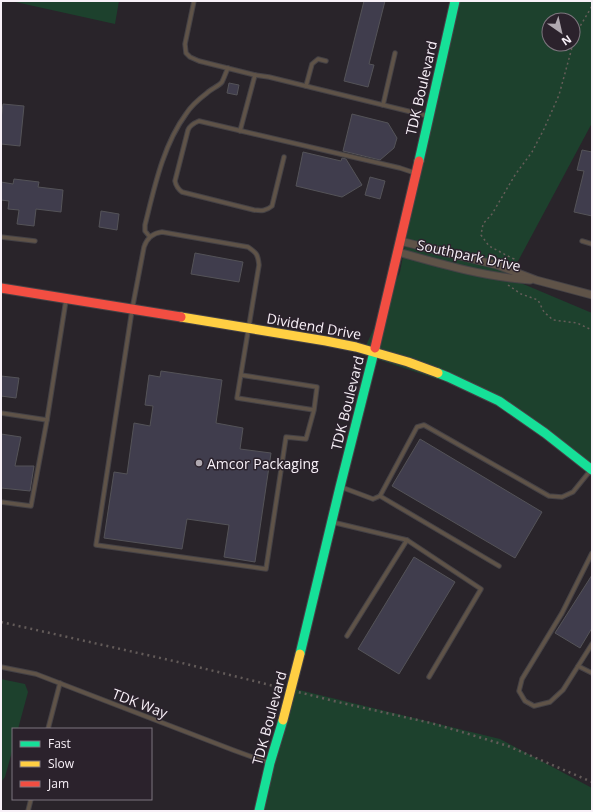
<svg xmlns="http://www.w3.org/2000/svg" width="593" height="812" font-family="'Open Sans',sans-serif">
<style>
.green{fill:#1d412d;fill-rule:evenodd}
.building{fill:#403d4d;stroke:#545358}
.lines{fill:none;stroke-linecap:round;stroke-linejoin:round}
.lane-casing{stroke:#454246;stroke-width:5.5}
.street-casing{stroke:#454246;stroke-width:9}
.fast-casing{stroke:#454246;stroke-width:11}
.slow-casing{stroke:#454246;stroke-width:11}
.jam-casing{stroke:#454246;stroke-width:11}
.path{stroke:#655d59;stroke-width:1.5;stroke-dasharray:2 3;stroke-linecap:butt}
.lane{stroke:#5f5348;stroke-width:3.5}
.street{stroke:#5f5348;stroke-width:7}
.fast{stroke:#16e098;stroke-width:9}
.slow{stroke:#ffcf43;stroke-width:9}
.jam{stroke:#f24e42;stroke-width:9}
.rail{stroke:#635b59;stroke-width:2.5;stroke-dasharray:2 4;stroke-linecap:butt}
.slow-bridge-casing{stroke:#454246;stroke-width:11;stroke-linecap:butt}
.slow-bridge{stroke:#ffcf43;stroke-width:9}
.poi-dot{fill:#b0a9b0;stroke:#2b222c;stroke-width:1.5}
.labels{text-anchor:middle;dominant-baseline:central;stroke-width:3;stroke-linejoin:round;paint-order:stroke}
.street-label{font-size:14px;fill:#f8f1f8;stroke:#2b222c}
.poi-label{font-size:14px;fill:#f8f1f8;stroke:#2b222c;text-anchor:start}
</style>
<rect width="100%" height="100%" fill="#29242a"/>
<!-- green -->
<g class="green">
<polygon points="11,1 119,1 115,24"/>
<path d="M459,1H592V123L509,278L592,313V476L491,397L362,354L400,272L428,123ZM549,20H573V44H549Z"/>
<polygon points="1,679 25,684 28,692 18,729 13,729 13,748 5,777 1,782"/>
<polygon points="291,688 500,739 592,788 592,811 262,811"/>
</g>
<!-- building -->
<g class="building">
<polygon points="364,1 385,1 369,64 374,65 368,87 344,81"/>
<polygon points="229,83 239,85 237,95 227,93"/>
<polygon points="3,104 24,106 20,146 1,144 1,119"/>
<polygon points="352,114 388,123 397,138 394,148 380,160 343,151"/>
<polygon points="582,150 592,152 592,216 574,212 584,171 577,170"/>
<polygon points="303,152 341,161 342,158 346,159 362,185 342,197 296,186"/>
<polygon points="370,177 385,181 380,199 365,195"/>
<polygon points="14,179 39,182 38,187 63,190 61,212 36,209 34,226 17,224 19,210 8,209 9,201 1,200 1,182 13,184"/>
<polygon points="101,211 119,214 117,230 99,227"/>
<polygon points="195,253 243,262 239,282 191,274"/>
<polygon points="161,371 222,380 216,423 243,428 240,449 271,453 255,562 224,557 229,525 187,519 182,549 104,538 114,472 127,474 134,423 150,426 153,406 145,405 149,375 160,377"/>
<polygon points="1,376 19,378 16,398 1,396"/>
<polygon points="1,434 21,437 15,466 34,466 30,491 1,488"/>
<polygon points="420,439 542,512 515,558 392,486"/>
<polygon points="414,557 455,582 399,674 358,649"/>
<polygon points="592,575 592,628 580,648 555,633"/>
</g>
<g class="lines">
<defs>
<g id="lane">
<polyline points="194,1 185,44 186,53 190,57 199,61 255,75"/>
<polyline points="306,86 312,64 318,59 326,61"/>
<polyline points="383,105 395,53"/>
<polyline points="240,131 255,75 269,77 428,116"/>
<path d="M284,157L272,206C266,211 262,211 254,210L182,192C178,189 176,186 175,181L188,130C190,125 194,123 199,121L400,168L415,173"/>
<polyline points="1,237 35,241"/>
<path d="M150,237L145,231V225C154,189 163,145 186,114C191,106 199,99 207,93C211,89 219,86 222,82C224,78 226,72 228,68"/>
<polyline points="582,241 592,244"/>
<path d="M241,375L317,387L314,410L237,398L259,265C258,255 257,253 248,247L162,232C153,233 147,238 144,247L132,310L96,545L266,569L286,437L306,439L314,410"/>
<polyline points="1,413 47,420"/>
<polyline points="341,487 373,499 380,496 417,427 424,425 549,496 562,497 573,492 590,471"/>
<polyline points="380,496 499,566"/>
<polyline points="1,502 31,506 47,420 66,300"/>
<polyline points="332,522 407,540 347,636"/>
<polyline points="407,540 481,589 429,677"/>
<polyline points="592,553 562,613 522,679 519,691 525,701 534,706 550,702 563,690 592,644"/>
<polyline points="578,666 592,673"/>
<polyline points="1,667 36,674 233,750 269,763"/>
<polyline points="48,729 60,683"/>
<polyline points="28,811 31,799"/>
</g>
<g id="street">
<polyline points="400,241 497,265 536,280 592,295"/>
<path d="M398,252C441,264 485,277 530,280"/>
</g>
<g id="fast">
<polyline points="419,161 455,1"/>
<polyline points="438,373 448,377 499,401 545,433 592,470"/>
<polyline points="300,654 340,487 375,348"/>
<polyline points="259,811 270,763 283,720"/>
</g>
<polyline id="slow" points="181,317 326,341 356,347 408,362 438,373"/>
<g id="jam">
<polyline points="1,288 181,317"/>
<polyline points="375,348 419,161"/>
</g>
</defs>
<!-- lane casing -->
<use href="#lane" class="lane-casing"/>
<!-- street casing -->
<use href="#street" class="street-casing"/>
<!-- fast casing -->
<use href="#fast" class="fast-casing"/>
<!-- slow casing -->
<use href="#slow" class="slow-casing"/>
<!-- jam casing -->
<use href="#jam" class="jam-casing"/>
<!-- path -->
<g class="path">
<polyline points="573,44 575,35 592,6"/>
<polyline points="513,264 514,259 506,255 489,246 481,235 483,224 492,214 515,175 532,152 544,129 559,95 573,44"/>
<polyline points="508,285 521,294 538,300 544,312 553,320 577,323 592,330"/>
</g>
<!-- lane -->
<use href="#lane" class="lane"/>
<!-- street -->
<use href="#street" class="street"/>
<!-- fast -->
<use href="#fast" class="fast"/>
<!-- slow -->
<use href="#slow" class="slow"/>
<!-- jam -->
<use href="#jam" class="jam"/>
<!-- rail -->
<polyline class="rail" points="1,622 178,662 342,703 431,723 462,732 508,746 592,782"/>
<defs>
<polyline id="slow-bridge" points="283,720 300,654"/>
</defs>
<!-- slow-bridge casing -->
<use href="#slow-bridge" class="slow-bridge-casing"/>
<!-- slow-bridge -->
<use href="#slow-bridge" class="slow-bridge"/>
</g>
<!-- markers -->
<circle class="poi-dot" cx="199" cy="463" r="4"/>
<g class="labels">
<!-- street labels -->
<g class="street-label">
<text transform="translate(421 88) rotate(-77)">TDK Boulevard</text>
<text transform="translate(469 255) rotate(12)">Southpark Drive</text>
<text transform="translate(314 326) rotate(10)">Dividend Drive</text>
<text transform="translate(347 403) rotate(-76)">TDK Boulevard</text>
<text transform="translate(140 703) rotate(21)">TDK Way</text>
<text transform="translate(269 718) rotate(-75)">TDK Boulevard</text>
</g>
<!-- poi labels -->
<g class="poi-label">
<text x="207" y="463">Amcor Packaging</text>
</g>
</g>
<!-- border -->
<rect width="593" height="812" fill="none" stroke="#f8f1f8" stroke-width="4"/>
<!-- legend -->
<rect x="12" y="728" width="140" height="72" fill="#2b222c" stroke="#7d757e"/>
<rect x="20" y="741" width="20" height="6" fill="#16e098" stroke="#7d757e"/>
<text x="48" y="748" font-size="12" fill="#f8f1f8">Fast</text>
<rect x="20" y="761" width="20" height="6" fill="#ffcf43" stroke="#7d757e"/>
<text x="48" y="768" font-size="12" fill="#f8f1f8">Slow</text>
<rect x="20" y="781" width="20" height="6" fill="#f24e42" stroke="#7d757e"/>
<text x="48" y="788" font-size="12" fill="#f8f1f8">Jam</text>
<!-- north arrow -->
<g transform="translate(561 32) rotate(146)"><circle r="19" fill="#2b222c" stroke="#7d757e"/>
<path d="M0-3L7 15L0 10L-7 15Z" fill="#b0a9b0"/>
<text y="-6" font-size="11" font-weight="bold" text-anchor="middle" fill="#f8f1f8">N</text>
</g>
</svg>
